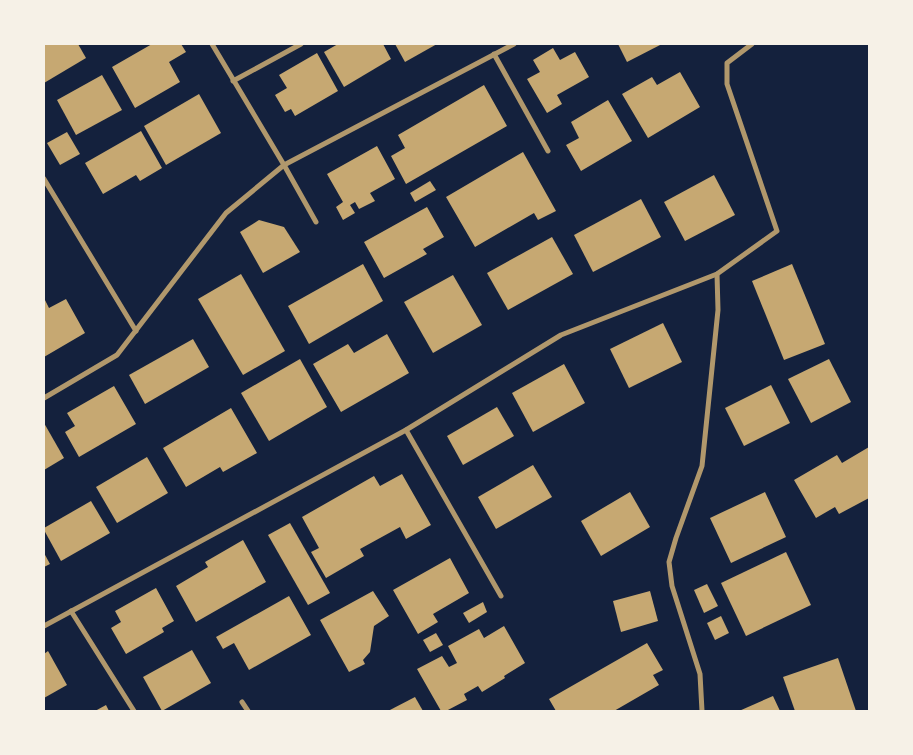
<svg xmlns="http://www.w3.org/2000/svg" width="913" height="755" font-family="'IBM Plex Sans',sans-serif">
<style>
.building{fill:#c6a872}
.lines{fill:none;stroke-linecap:round;stroke-linejoin:round}
.minor{stroke:#b1986c;stroke-width:5}
</style>
<rect width="100%" height="100%" fill="#14213d"/>
<!-- building -->
<g class="building">
<polygon points="44,44 78,44 86,58 44,83"/>
<polygon points="152,44 181,44 186,52 169,62 180,82 135,108 112,67"/>
<polygon points="338,44 383,44 391,59 344,87 324,52"/>
<polygon points="395,44 437,44 405,62"/>
<polygon points="618,44 662,44 627,62"/>
<polygon points="553,48 560,60 575,52 589,77 557,95 562,104 547,113 527,79 540,72 533,60"/>
<polygon points="317,53 338,91 295,116 291,109 285,112 275,95 287,88 279,75"/>
<polygon points="680,72 700,107 648,138 622,94 652,77 657,85"/>
<polygon points="102,75 122,110 76,135 57,100"/>
<polygon points="484,85 507,126 406,184 391,156 405,148 398,135"/>
<polygon points="199,94 221,133 166,165 144,126"/>
<polygon points="608,100 632,141 581,171 566,145 579,138 571,122"/>
<polygon points="141,131 162,168 140,181 136,175 103,194 85,163"/>
<polygon points="67,132 80,154 60,165 47,143"/>
<polygon points="377,146 395,179 370,193 375,201 359,209 355,202 350,205 355,213 343,220 336,207 343,202 327,174"/>
<polygon points="523,152 556,211 538,220 534,213 475,247 446,197"/>
<polygon points="714,175 735,215 685,241 664,202"/>
<polygon points="430,181 436,190 415,202 410,193"/>
<polygon points="641,199 661,237 593,272 574,235"/>
<polygon points="427,207 444,237 423,249 427,254 384,278 364,242"/>
<polygon points="259,220 284,227 300,252 263,273 240,232"/>
<polygon points="552,237 573,274 508,310 487,273"/>
<polygon points="363,264 383,301 309,344 288,306"/>
<polygon points="792,264 825,344 784,360 752,281"/>
<polygon points="241,274 285,351 243,375 198,299"/>
<polygon points="453,275 482,325 433,353 404,302"/>
<polygon points="44,298 49,308 66,299 85,333 44,357"/>
<polygon points="663,323 682,362 629,388 610,349"/>
<polygon points="387,334 409,373 341,412 313,364 348,344 354,353"/>
<polygon points="193,339 209,367 145,404 129,375"/>
<polygon points="300,359 327,407 269,441 241,393"/>
<polygon points="829,359 851,402 811,423 788,379"/>
<polygon points="564,364 585,403 533,432 512,393"/>
<polygon points="771,385 790,423 744,446 725,408"/>
<polygon points="114,386 136,424 79,457 65,432 75,426 67,413"/>
<polygon points="497,407 514,436 463,465 447,436"/>
<polygon points="231,408 257,453 223,472 220,467 186,487 163,448"/>
<polygon points="44,423 64,458 44,470"/>
<polygon points="869,447 869,498 839,514 835,507 816,518 794,480 837,455 842,463"/>
<polygon points="147,457 168,493 117,523 96,487"/>
<polygon points="533,465 552,497 496,529 478,497"/>
<polygon points="402,474 431,525 406,539 400,527 360,549 364,556 326,578 311,552 319,548 302,517 374,476 380,486"/>
<polygon points="630,492 650,527 601,556 581,521"/>
<polygon points="765,492 786,537 731,563 710,518"/>
<polygon points="91,501 110,533 61,561 44,530 44,528"/>
<polygon points="290,523 330,593 308,605 268,535"/>
<polygon points="243,540 266,582 196,622 176,586 208,567 205,562"/>
<polygon points="786,552 811,605 746,636 721,583"/>
<polygon points="44,553 50,564 44,567"/>
<polygon points="450,558 469,593 433,614 438,622 418,634 393,590"/>
<polygon points="707,584 718,606 704,613 694,590"/>
<polygon points="156,588 174,621 162,628 164,632 126,654 111,628 121,622 115,611"/>
<polygon points="373,591 389,616 374,626 370,652 363,660 365,664 349,672 320,620"/>
<polygon points="650,591 658,621 621,632 613,601"/>
<polygon points="289,596 311,635 249,670 234,643 223,649 216,637"/>
<polygon points="483,602 487,612 469,623 463,613"/>
<polygon points="721,616 729,633 715,640 707,623"/>
<polygon points="504,626 525,663 504,676 505,678 482,692 478,686 464,694 467,700 446,711 441,711 417,669 442,656 449,667 457,663 448,646 479,629 484,638"/>
<polygon points="436,633 443,645 430,652 423,640"/>
<polygon points="647,643 663,670 653,675 659,685 614,711 556,711 549,699"/>
<polygon points="192,650 211,683 162,711 143,677"/>
<polygon points="48,651 67,685 44,698 44,654"/>
<polygon points="838,658 856,711 795,711 783,677"/>
<polygon points="773,696 780,711 739,711"/>
<polygon points="415,697 423,711 388,711"/>
<polygon points="106,705 109,711 95,711"/>
</g>
<g class="lines">
<!-- minor -->
<g class="minor">
<polyline points="212,44 284,165 316,222"/>
<polyline points="494,54 548,151"/>
<polyline points="233,81 301,44"/>
<polyline points="44,179 136,331"/>
<polyline points="44,398 117,355 226,213 284,165 514,44"/>
<polyline points="406,430 501,596"/>
<polyline points="71,611 134,711"/>
<polyline points="44,626 406,430 561,335 717,274 777,231 727,84 727,63 752,44"/>
<polyline points="242,702 248,711"/>
<polyline points="702,711 700,674 672,586 669,562 676,538 702,466 718,310 717,274"/>
</g>
</g>
<!-- border -->
<rect width="913" height="755" fill="none" stroke="#f6f1e7" stroke-width="90"/>
</svg>
